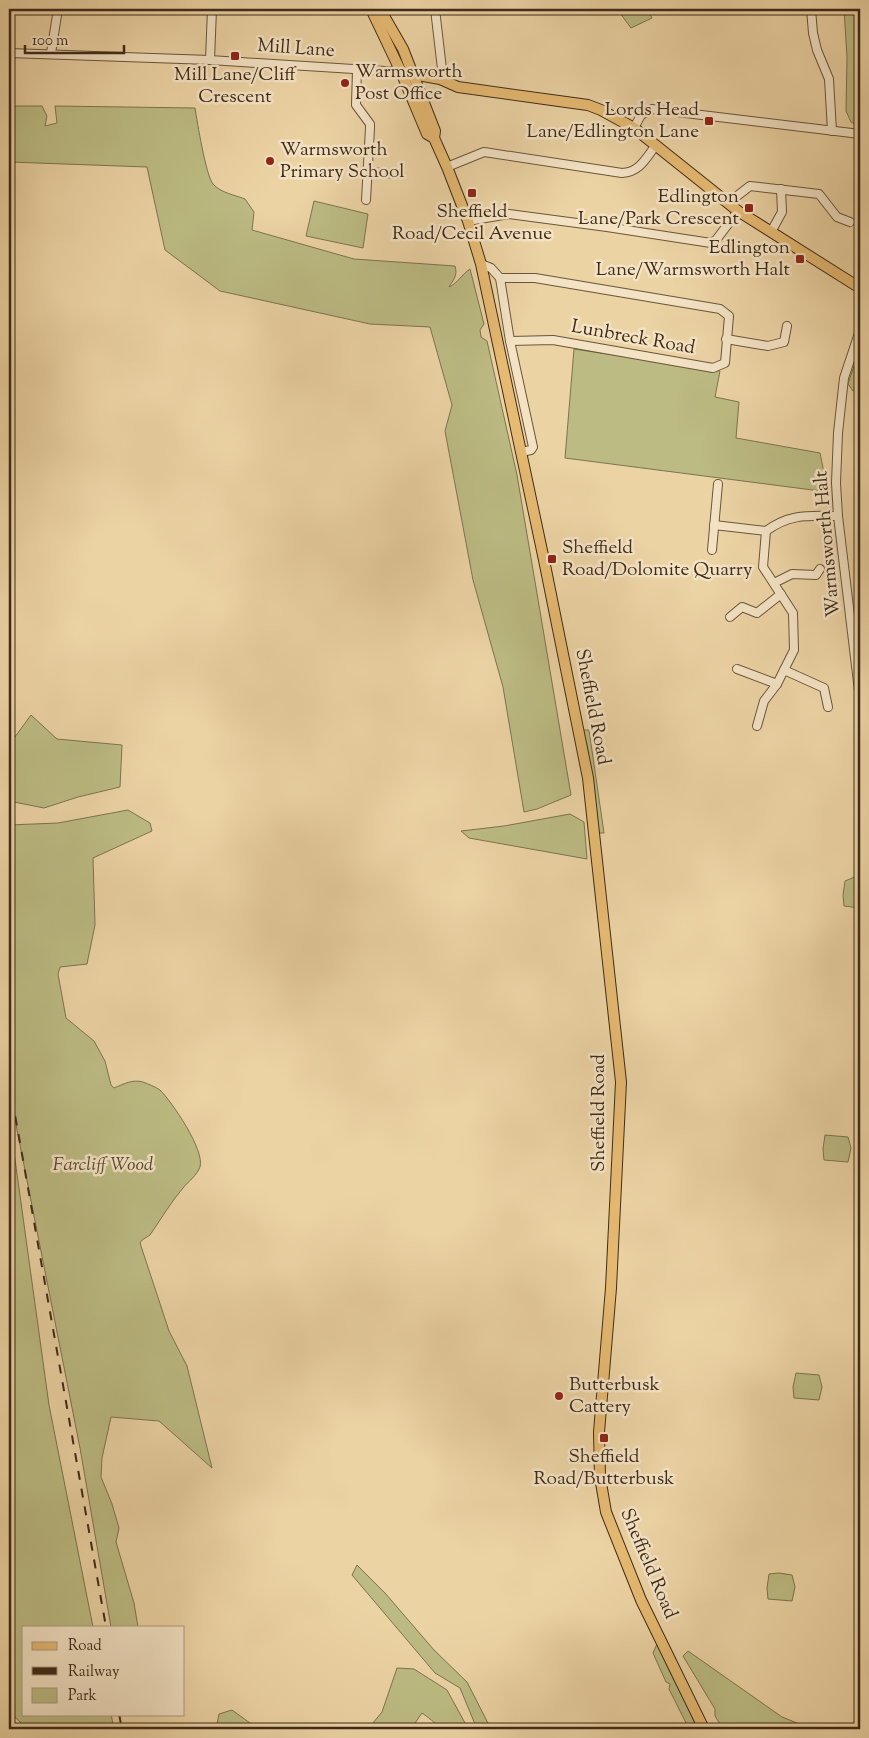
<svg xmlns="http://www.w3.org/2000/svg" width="869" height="1738" font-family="'Sorts Mill Goudy',serif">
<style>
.green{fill:#bcbb83;stroke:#7e734e}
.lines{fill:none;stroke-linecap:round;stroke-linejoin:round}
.minor-casing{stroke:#6a553b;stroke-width:10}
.major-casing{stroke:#3f2b18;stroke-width:12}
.minor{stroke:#f3e2c4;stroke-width:8}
.major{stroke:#e6ba72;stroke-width:10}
.rail{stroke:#3f2b18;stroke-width:2;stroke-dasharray:9 9;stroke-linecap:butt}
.poi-dot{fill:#8f2418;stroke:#f3e2c4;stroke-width:2}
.labels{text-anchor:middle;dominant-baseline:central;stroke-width:5;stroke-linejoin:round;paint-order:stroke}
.street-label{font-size:19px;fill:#3f2b18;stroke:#f3e2c4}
.poi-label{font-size:19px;fill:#3f2b18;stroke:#f3e2c4;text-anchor:start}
.park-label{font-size:19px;font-style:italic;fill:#58482d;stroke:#f3e2c4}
</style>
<rect width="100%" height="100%" fill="#ecd3a4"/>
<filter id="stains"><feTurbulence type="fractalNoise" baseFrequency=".004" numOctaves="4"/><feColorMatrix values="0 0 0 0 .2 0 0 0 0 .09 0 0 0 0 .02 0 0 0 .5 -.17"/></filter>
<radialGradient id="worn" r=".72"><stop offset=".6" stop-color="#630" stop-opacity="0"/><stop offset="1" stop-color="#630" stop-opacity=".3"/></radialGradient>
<!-- green -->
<g class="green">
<polygon points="627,9 647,9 652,18 631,28 620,13"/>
<polygon points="844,9 860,9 860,127 851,122 846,111 847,57"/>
<path d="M9,106H42L47,116L45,126L57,123L55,106L195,108C197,121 206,176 213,184C221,193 235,195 245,199L254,212L252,230L354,259L455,266C458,276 453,280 449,287C458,283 461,275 470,269L484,324L480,330L481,337L487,341L517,475L571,795L537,809L524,812L503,687L473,580L445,431L452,405L430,327L370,324L220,291L165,250L147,167L9,162Z"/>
<polygon points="314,201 368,214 363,248 306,236"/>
<polygon points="860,348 860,390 853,391 848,384"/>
<polygon points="574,349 720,371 715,397 739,402 736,438 820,453 828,492 565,458"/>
<polygon points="31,715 57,739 122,745 120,787 78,797 44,808 9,801 9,745"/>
<polygon points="582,730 589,730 604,833 598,833"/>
<path d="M128,810L150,823L152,831L93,858L95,925L87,964L60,967L58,974L66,1018L94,1041L105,1061L111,1085L114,1088C124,1084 132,1079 143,1082C148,1084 156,1087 160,1090C172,1102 205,1150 200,1167C197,1175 189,1181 183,1188C171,1202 161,1219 150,1235L142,1240L140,1243L169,1331L187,1366L212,1468L159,1421L111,1417L102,1458L101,1477L112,1504L119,1528L116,1542L134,1603L138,1627H111L80,1448L17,1130L9,1075V825L58,823Z"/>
<polygon points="570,814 584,822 587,859 469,838 461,831 504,826"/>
<polygon points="857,876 860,876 860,908 844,906 843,895 845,881"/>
<polygon points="9,1116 49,1405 93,1627 24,1627 24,1714 111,1714 114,1729 28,1729 9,1712"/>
<polygon points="825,1135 848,1137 851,1148 848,1162 824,1160 823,1149"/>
<polygon points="796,1373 819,1375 822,1387 819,1400 794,1398 793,1387"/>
<polygon points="357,1565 385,1593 434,1650 467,1682 491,1729 477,1729 460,1688 435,1673 352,1575"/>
<polygon points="779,1573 792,1575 795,1587 792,1601 768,1599 767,1588 769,1574"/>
<polygon points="657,1644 692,1716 697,1729 689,1729 669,1689 670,1684 666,1682 653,1653"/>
<polygon points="688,1651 782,1717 812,1729 723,1729 715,1716 715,1709 683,1656"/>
<path d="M397,1668L414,1669L447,1690L465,1723C441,1734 442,1727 422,1713L411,1729H368L382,1712Z"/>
<polygon points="232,1710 250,1723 263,1729 216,1729 219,1714"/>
</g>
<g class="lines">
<defs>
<g id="minor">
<polyline points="435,9 442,69 440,79"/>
<polyline points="811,9 813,33 817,50 829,79 832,131"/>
<polyline points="9,53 210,60 401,72"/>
<polyline points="51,53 58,9"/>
<polyline points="210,60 212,9"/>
<polyline points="357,70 356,105 370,124 370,128 366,200"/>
<polyline points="634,128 641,115 652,109 860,134"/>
<path d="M447,167L484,152L622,173C640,172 646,158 656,145"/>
<polyline points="367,172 400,174"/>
<polyline points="728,203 750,186 819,194 837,217 850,222"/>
<polyline points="468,221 509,214 607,227 711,243 716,240 738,211"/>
<polyline points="771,232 782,212 781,189"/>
<polyline points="481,264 491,268 500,278 510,341 533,447 531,450 521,452"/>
<polyline points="500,278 535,278 720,309 729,316 725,363 713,368 553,340 510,341"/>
<polyline points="860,330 844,378 838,433 836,483 838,516 860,699"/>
<polyline points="726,339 768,346 784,342 787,326"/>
<polyline points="714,525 766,531"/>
<polyline points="712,550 718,484"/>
<polyline points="774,583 792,574 816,575 820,569"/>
<polyline points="730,617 742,607 757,613 781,594"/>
<polyline points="737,669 777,684"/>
<polyline points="784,670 824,688 828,707"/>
<path d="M757,726L764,701L777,684L794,650L793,613L763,567L766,531C791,513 809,516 838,516"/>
</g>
<g id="major">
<polyline points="371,9 401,72 427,134 434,138 447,167 468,221 481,264 544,560 588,778 621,1082 611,1288 599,1432 600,1477 606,1512 641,1600 704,1729"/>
<polyline points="380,9 403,49 435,131 434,138"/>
<polyline points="401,72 440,79 458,87 566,102 588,105 601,110 634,128 738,211 860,288"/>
</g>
</defs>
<!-- minor casing -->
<use href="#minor" class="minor-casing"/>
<!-- major casing -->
<use href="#major" class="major-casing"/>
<!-- minor -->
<use href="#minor" class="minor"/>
<!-- major -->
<use href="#major" class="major"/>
<!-- rail -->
<g class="rail">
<polyline points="9,1081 106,1627"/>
<polyline points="119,1714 122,1729"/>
</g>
</g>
<!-- markers -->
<g class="poi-dot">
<rect x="230" y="51" width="10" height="10" rx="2.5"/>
<circle cx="345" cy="83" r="5"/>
<rect x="704" y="116" width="10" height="10" rx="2.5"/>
<circle cx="270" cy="161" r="5"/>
<rect x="467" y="188" width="10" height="10" rx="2.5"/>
<rect x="744" y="203" width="10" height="10" rx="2.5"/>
<rect x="795" y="254" width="10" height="10" rx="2.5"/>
<rect x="547" y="554" width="10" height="10" rx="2.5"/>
<circle cx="559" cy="1396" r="5"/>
<rect x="599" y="1433" width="10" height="10" rx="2.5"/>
</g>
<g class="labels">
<!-- street labels -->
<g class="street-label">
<text transform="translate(296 49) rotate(4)">Mill Lane</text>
<text transform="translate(633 338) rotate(10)">Lunbreck Road</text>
<text transform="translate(828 544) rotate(-95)">Warmsworth Halt</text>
<text transform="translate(592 707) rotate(79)">Sheffield Road</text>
<text transform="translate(599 1113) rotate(-90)">Sheffield Road</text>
<text transform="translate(648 1564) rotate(67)">Sheffield Road</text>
</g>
<!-- poi labels -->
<g class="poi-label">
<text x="355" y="72">Warmsworth<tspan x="355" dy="22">Post Office</tspan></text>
<text x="235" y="75" text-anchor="middle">Mill Lane/Cliff<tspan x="235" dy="22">Crescent</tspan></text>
<text x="699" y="110" text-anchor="end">Lords Head<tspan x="699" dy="22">Lane/Edlington Lane</tspan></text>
<text x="280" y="150">Warmsworth<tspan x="280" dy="22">Primary School</tspan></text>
<text x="739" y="197" text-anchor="end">Edlington<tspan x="739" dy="22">Lane/Park Crescent</tspan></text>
<text x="472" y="212" text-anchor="middle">Sheffield<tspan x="472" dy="22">Road/Cecil Avenue</tspan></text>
<text x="790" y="248" text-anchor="end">Edlington<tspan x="790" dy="22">Lane/Warmsworth Halt</tspan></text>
<text x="562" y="548">Sheffield<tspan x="562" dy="22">Road/Dolomite Quarry</tspan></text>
<text x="569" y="1385">Butterbusk<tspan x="569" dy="22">Cattery</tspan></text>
<text x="604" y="1457" text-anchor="middle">Sheffield<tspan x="604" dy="22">Road/Butterbusk</tspan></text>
</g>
<!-- park labels -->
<g class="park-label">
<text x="103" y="1165">Farcliff Wood</text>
</g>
</g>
<!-- margin -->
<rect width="869" height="1738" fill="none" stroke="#ecd3a4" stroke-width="30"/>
<rect x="10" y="10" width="849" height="1718" fill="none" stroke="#3f2b18" stroke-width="2.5"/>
<rect x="15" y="15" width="839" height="1708" fill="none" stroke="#3f2b18"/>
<!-- legend -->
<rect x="22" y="1626" width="162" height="90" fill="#f3e2c4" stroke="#ab997f"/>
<rect x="32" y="1642" width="25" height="8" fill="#e6ba72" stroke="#ab997f"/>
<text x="68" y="1650" font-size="15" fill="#3f2b18">Road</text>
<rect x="32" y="1667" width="25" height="8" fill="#3f2b18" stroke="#ab997f"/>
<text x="68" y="1676" font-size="15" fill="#3f2b18">Railway</text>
<rect x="32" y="1688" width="25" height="15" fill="#bcbb83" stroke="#ab997f"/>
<text x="68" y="1700" font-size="15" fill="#3f2b18">Park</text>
<!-- scale -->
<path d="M25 45v8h99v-8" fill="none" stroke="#3f2b18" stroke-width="2.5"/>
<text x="32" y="45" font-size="15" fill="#3f2b18" stroke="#f3e2c4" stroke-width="4" paint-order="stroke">100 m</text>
<rect width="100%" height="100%" filter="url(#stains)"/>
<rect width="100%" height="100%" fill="url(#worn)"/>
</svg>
